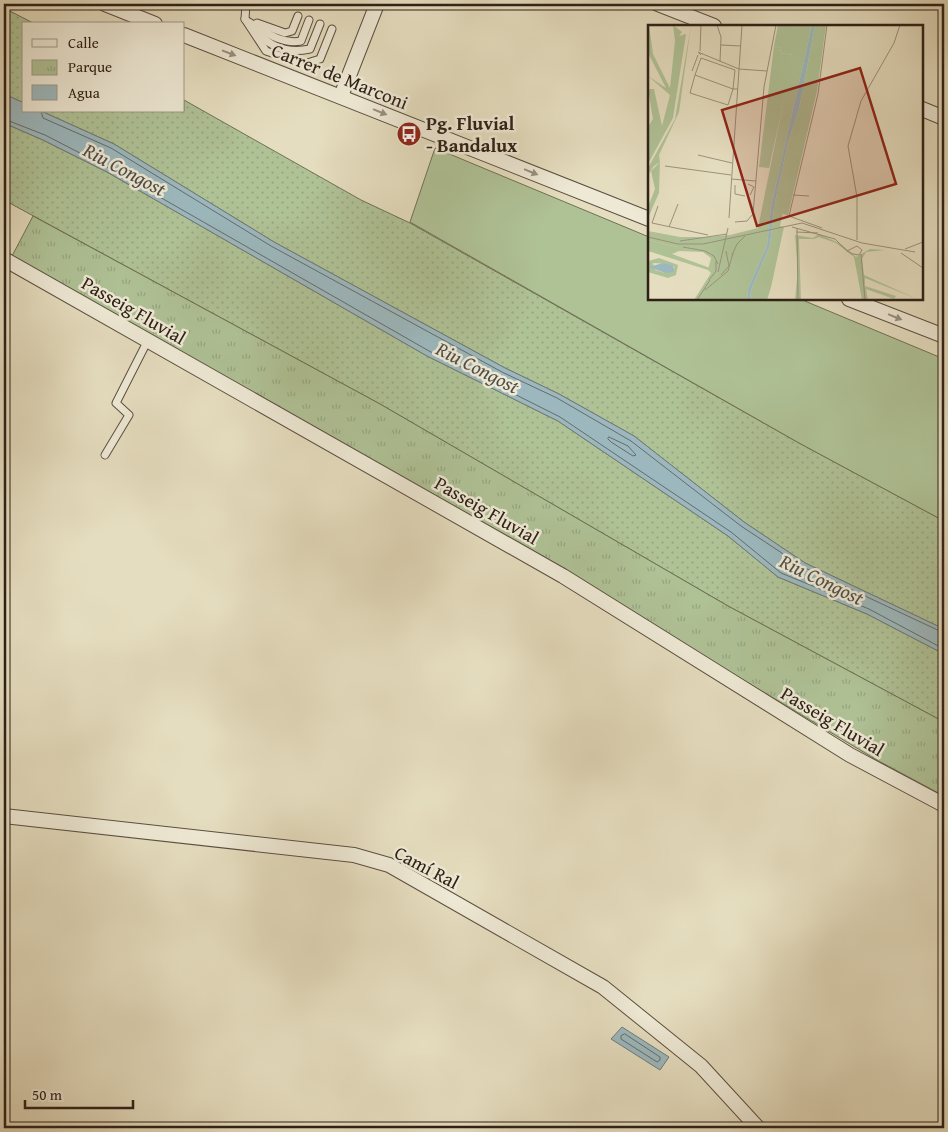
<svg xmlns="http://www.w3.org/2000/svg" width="948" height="1132" font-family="'Gentium Book Plus',serif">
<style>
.grass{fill:url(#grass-dots);stroke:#6e7156}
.park{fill:url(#park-tufts);stroke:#6e7156}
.garden{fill:#afc296;stroke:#6e7156}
.water{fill:#9cb8be;stroke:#707b7b}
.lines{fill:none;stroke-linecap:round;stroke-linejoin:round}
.shore{stroke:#656c6a;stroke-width:1}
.lane-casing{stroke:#5c4f41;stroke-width:9}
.street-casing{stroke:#5c4f41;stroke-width:16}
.lane{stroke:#eee9d5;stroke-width:7}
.street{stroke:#eee9d5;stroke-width:14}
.oneway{fill:#988f80}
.labels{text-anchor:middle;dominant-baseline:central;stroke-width:5;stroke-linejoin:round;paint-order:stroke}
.street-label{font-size:19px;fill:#2e2017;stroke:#eee9d5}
.poi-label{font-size:19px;font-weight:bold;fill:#2e2017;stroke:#eee9d5;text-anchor:start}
.water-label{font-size:20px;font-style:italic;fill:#4f4e49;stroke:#eee9d5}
.inset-road{fill:none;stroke:#9c917c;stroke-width:1}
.view{fill:#8f2418;fill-opacity:0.15;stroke:#8f2418;stroke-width:2.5}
.inset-edge{fill:none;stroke:#2e2017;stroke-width:2.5}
</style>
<defs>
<pattern id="grass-dots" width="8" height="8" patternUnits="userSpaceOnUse" patternTransform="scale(1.25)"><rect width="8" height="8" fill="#afc296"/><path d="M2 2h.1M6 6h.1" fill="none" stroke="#97a681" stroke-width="1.8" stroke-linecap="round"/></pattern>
<pattern id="park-tufts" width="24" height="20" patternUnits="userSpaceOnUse" patternTransform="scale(1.25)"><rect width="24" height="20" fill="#afc296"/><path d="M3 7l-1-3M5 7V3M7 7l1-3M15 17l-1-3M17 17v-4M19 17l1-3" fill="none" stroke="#97a681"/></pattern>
</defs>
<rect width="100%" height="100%" fill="#e5ddbf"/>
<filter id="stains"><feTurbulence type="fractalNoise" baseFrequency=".004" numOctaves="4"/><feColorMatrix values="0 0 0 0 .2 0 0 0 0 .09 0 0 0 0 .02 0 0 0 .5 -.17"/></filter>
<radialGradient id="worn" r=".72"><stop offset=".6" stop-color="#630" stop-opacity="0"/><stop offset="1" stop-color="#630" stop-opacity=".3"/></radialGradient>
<!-- grass -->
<g class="grass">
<polygon points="4,8 35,24 24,24 24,103 4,94"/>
<polygon points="184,100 361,200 410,223 799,443 944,521 944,629 805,563 744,522 634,436 559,394 505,368 274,242 114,144 41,111 184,111"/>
<polygon points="4,123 43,140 107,172 427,356 558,421 728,536 778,577 867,614 944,654 944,722 728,606 380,404 4,200"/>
</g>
<!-- park -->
<polygon class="park" points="33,216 380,404 728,606 944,722 944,796 875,759 730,672 11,258"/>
<!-- garden -->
<polygon class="garden" points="435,148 649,237 649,299 800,299 944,359 944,521 799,443 410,222"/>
<!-- water -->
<g class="water">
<polygon points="4,94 24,103 24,111 41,111 114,144 274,242 505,368 559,394 634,436 744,522 805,563 944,629 944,654 867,614 778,577 728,536 558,421 427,356 107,172 43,140 4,123"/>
<polygon points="622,1027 669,1057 660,1070 611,1039"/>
</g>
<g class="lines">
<!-- shore -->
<g class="shore">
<polyline points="41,111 43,118 111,148 271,246 502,372 557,398 631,441 741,526 803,567 944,633"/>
<polyline points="4,119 45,135 109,168 429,351 560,417 731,532 781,573 869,609 944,649"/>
<polygon points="609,437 628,446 636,455 633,456 611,442 608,439"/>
<polygon points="625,1034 660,1057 660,1060 657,1062 621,1039 621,1036"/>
</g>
<defs>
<g id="lane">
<polyline points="245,19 266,51 304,64 320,59 332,29"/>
<polyline points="245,19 246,4"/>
<path d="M247,21C264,31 281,45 301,41L309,20"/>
<polyline points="257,23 285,33 292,31 298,16"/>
<path d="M259,34C273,49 291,53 310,49L320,24"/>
<polyline points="105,455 129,415 116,403 148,340"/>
</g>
<g id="street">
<polyline points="105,4 155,24"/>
<polyline points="658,4 714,26"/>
<polyline points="184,35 649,219"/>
<polyline points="341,96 377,4"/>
<polyline points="922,109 944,118"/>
<polyline points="4,259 563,576 850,755 944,805"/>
<polyline points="849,299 944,336"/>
<polyline points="4,816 354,855 389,865 603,987 701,1066 758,1128"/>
</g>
</defs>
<!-- lane casing -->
<use href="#lane" class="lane-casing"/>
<!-- street casing -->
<use href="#street" class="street-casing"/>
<!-- lane -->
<use href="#lane" class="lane"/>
<!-- street -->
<use href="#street" class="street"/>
</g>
<!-- one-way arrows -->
<defs><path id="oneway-solid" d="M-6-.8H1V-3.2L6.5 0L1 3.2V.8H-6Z" transform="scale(1.25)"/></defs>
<g class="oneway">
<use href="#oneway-solid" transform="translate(229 53) rotate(21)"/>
<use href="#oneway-solid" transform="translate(380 112) rotate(22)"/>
<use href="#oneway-solid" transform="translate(531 172) rotate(22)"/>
<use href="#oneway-solid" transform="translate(895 317) rotate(22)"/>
</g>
<!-- icons -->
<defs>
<symbol id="bus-disc" viewBox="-11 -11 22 22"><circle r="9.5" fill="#8f2418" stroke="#eee9d5"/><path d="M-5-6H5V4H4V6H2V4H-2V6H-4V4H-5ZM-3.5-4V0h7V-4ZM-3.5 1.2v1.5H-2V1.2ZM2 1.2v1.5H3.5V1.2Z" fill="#fff"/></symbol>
</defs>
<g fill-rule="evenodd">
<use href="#bus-disc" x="395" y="120" width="28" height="28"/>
</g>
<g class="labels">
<!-- street labels -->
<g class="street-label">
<text transform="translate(340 76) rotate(22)">Carrer de Marconi</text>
<text transform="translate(134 310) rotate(30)">Passeig Fluvial</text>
<text transform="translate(487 510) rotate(30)">Passeig Fluvial</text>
<text transform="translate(833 721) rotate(31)">Passeig Fluvial</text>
<text transform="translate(427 867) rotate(28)">Camí Ral</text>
</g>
<!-- poi labels -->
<g class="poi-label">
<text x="426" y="123">Pg. Fluvial<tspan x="426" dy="22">- Bandalux</tspan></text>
</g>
<!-- water labels -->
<g class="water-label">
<text transform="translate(125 169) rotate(28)">Riu Congost</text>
<text transform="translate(478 367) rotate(27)">Riu Congost</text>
<text transform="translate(822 579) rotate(26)">Riu Congost</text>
</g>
</g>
<!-- overview -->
<g transform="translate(648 25)">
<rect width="275" height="275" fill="#e5ddbf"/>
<path d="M1,0L5,29L22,63L27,16L25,0L34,7L31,11L38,9L25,93L0,139V102L5,94L0,64H6L14,101L22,70L0,51L18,63L0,28ZM43,0L31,87L11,130L12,137L6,141L0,150V143L27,94ZM151,0H164L123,182L119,220L100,264L99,275H46L63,248L60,245L63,233L55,227L30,226L29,222L0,215V206L32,212H59L82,210L110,203ZM167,0H172L171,10L132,201L136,202L123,262L119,275H102L103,265L122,220L126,182L140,117L151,84ZM171,209L193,219L208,232L222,224L237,225L218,227L214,234L216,250L269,274L217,253V261L248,271L246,274L218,264L220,275H214L206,232L188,218L171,212L166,214H151L153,275H147L150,244L147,210L165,213Z" fill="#afc296"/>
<path d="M12,137L11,168L0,193V182L7,164L3,146ZM0,215L29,222L31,226L24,229L62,243L60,245L0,226ZM11,233L30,240L28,250L20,253L0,247V236ZM5,238L20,239L27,242L17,248L7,245Z" fill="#afc296" fill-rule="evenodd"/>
<path d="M130,0H151L146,30L132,28L133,23L126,21ZM172,0H178L169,66L140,190L134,189Z" fill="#afc296"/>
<path d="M126,21L133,23L132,28L146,30L121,143L111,142Z" fill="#afc296"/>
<path d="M164,0H167L151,84L140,117L126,182L122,220L103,265L102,275H99L100,264L119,220L123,182ZM15,238L25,240L26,247L17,248L1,242Z" fill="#9cb8be"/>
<path class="inset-road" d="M69,0L73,12L72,37M73,20L93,21M52,26L53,0M53,30L50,27L91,44L119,46M44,46L50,30M47,50L85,64L87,45L53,33L47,50L42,68L80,80L85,64H90M50,130L84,138M17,141L83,150M83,154L108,156M100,159L106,162L102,170M87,160V169L97,171M145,170L161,171M10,181L4,198L60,210M81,193L94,0M87,197L99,196L105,189L116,62L128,0M21,202L30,179M144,202L187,214L199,226L205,229L211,230L214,225L209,221L199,226M149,203L150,275M174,203L141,191L170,69L179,0M148,207L170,208M0,212L30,219H55L154,198L214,218L267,227M209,215V172L200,121L213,76L246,18L252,0M32,216L79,209M35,222L57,226L66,231L70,239M257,224L275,217M253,228L275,243M213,229L217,275M84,230L89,219L97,211M70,247L80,203M73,250L81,241L78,226M61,255L68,246V236M57,265L80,246L85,228M49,275L62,255"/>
<path class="view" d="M212,43L248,159L109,201L74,85Z"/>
<rect width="275" height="275" class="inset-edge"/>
</g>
<!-- margin -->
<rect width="948" height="1132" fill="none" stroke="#e5ddbf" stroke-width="20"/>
<rect x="5" y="5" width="938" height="1122" fill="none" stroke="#2e2017" stroke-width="2.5"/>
<rect x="10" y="10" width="928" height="1112" fill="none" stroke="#2e2017"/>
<!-- legend -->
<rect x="22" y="22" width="162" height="90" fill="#eee9d5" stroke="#a19989"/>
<rect x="32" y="39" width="25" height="8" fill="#eee9d5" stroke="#a19989"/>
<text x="68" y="48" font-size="15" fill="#2e2017">Calle</text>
<rect x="32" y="60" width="25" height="15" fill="url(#park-tufts)" stroke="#a19989"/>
<text x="68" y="72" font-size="15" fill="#2e2017">Parque</text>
<rect x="32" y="85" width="25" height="15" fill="#9cb8be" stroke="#a19989"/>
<text x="68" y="98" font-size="15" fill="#2e2017">Agua</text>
<!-- scale -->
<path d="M25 1100v8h108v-8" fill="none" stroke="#2e2017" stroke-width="2.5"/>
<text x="32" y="1100" font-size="15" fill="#2e2017" stroke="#eee9d5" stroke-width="4" paint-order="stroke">50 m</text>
<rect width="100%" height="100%" filter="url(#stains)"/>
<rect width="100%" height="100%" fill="url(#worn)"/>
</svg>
